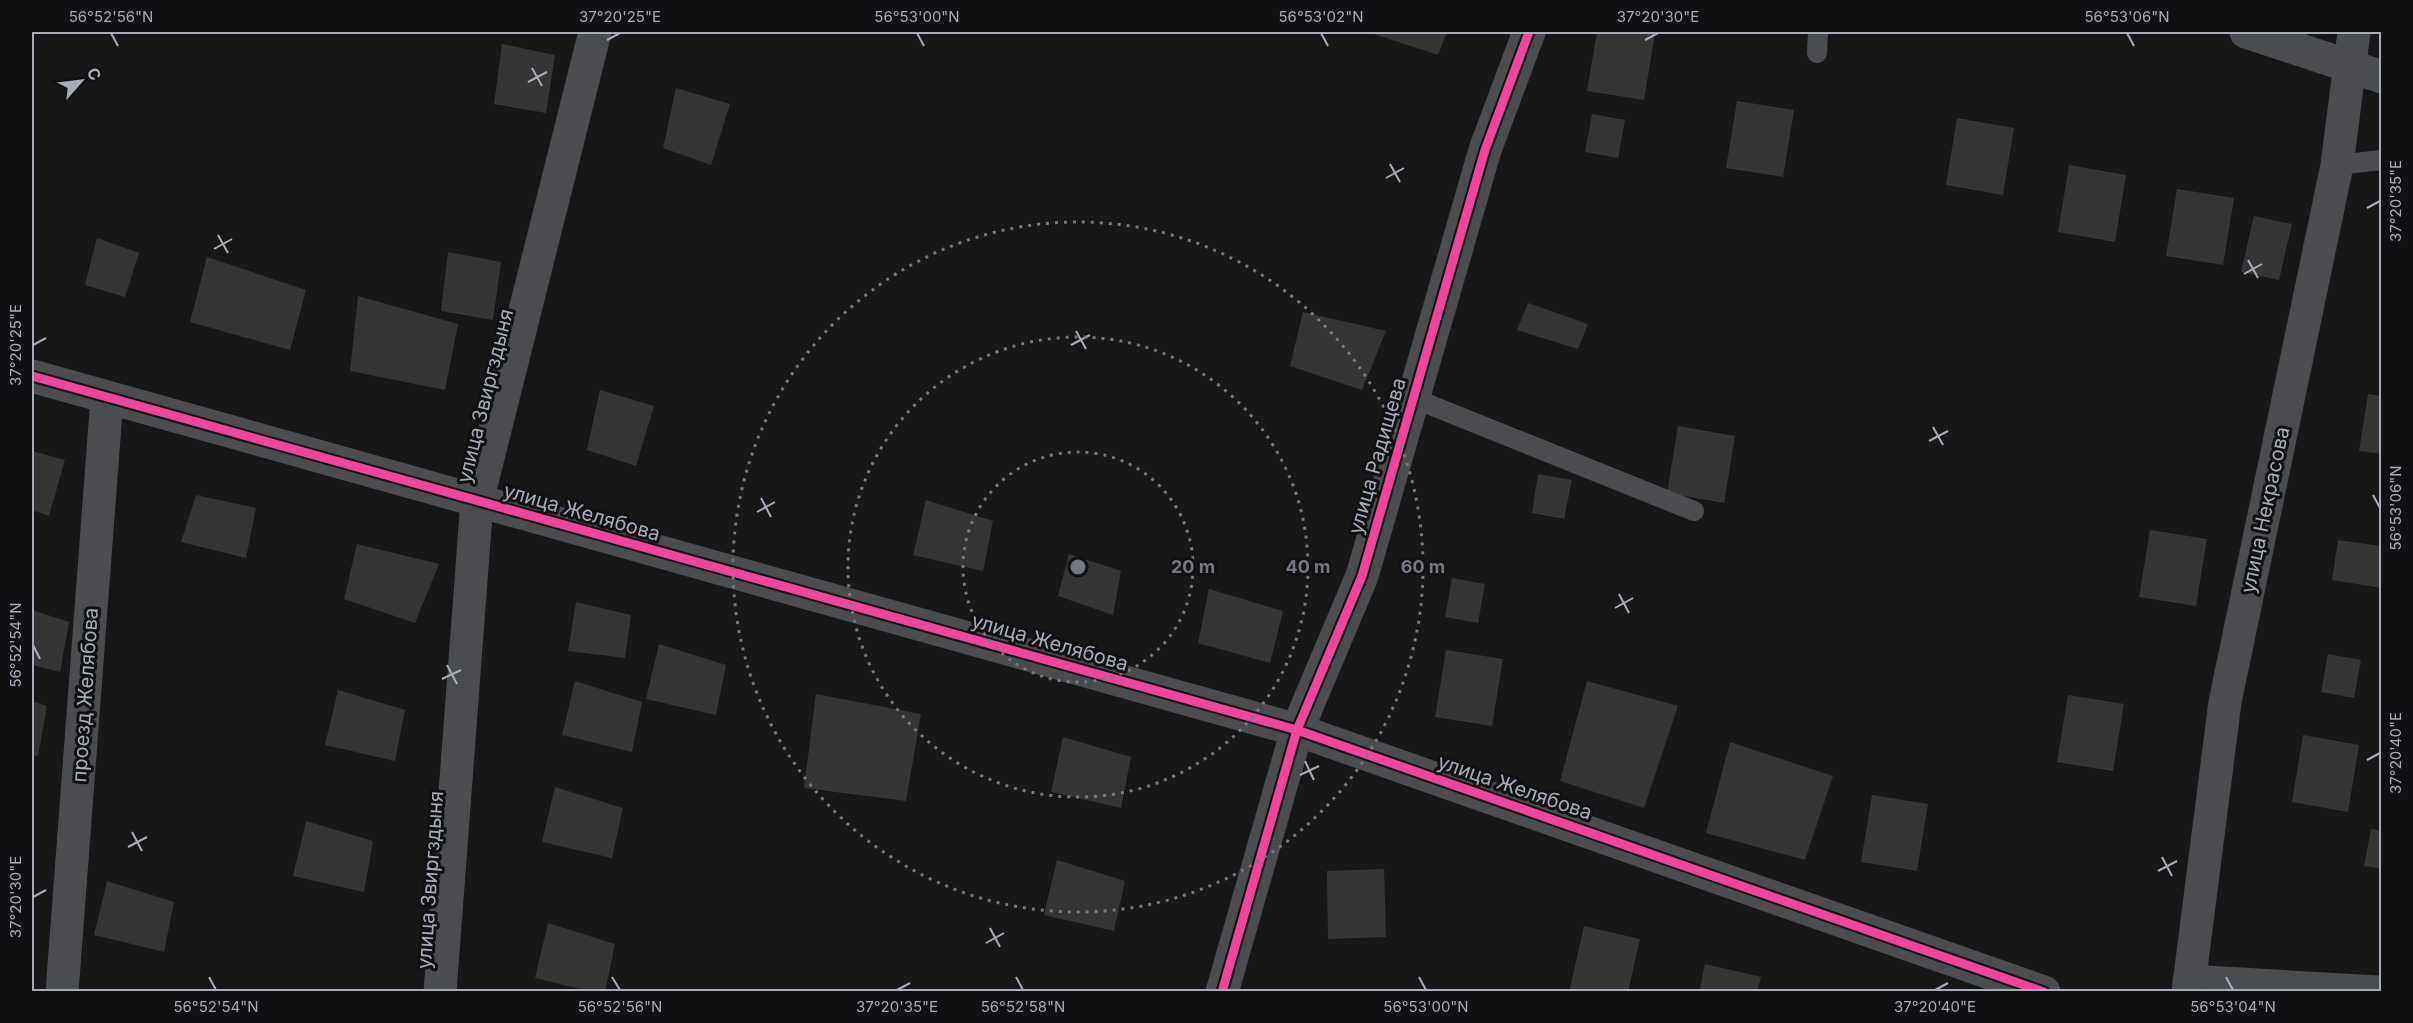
<svg xmlns="http://www.w3.org/2000/svg" width="2413" height="1023" font-family="Inter,sans-serif">
<style>
.building{fill:#353536}
.lines{fill:none;stroke-linecap:round;stroke-linejoin:round}
.lane{stroke:#4b4c50;stroke-width:20}
.street{stroke:#4b4c50;stroke-width:33}
.cycleway-casing{stroke:#111113;stroke-width:13}
.cycleway{stroke:#ed469a;stroke-width:9}
.ticks{fill:none;stroke:#a7acb9;stroke-width:2}
.ring{fill:none;stroke:#757880;stroke-width:3;stroke-dasharray:3 6}
.labels{text-anchor:middle;dominant-baseline:central;stroke-width:6;stroke-linejoin:round;paint-order:stroke}
.street-label{font-size:20px;fill:#a7acb9;stroke:#111113}
.centre{fill:#757880;stroke:#111113;stroke-width:3}
.ring-label{font-size:18px;text-anchor:middle;font-weight:bold;fill:#757880;stroke:#111113;stroke-width:6;stroke-linejoin:round;paint-order:stroke}
.neatline{fill:none;stroke:#a7acb9;stroke-width:2}
.ticks-label{font-size:15px;text-anchor:middle;fill:#a7acb9}
</style>
<rect width="100%" height="100%" fill="#171717"/>
<!-- building -->
<g class="building">
<polygon points="1368,32 1447,32 1438,55"/>
<polygon points="1597,32 1655,33 1644,100 1587,91"/>
<polygon points="502,44 555,55 546,113 494,104"/>
<polygon points="676,88 730,104 711,165 663,148"/>
<polygon points="1737,101 1794,110 1783,177 1726,168"/>
<polygon points="1592,114 1625,120 1618,158 1585,152"/>
<polygon points="1957,118 2014,128 2003,195 1946,185"/>
<polygon points="2069,165 2126,175 2115,242 2058,232"/>
<polygon points="2177,189 2234,198 2223,265 2166,256"/>
<polygon points="2254,216 2292,224 2279,280 2241,272"/>
<polygon points="97,238 139,253 125,297 85,285"/>
<polygon points="448,252 501,262 493,320 441,311"/>
<polygon points="207,257 306,290 290,350 190,322"/>
<polygon points="358,296 458,324 445,390 350,371"/>
<polygon points="1528,303 1588,324 1578,349 1517,330"/>
<polygon points="1303,312 1386,331 1362,390 1290,366"/>
<polygon points="600,390 654,406 636,466 587,450"/>
<polygon points="2368,394 2382,396 2382,454 2359,451"/>
<polygon points="1678,426 1735,436 1724,503 1667,493"/>
<polygon points="32,451 65,460 49,516 32,510"/>
<polygon points="1538,474 1572,480 1564,519 1532,513"/>
<polygon points="196,495 256,508 246,558 181,542"/>
<polygon points="926,500 993,521 983,571 913,555"/>
<polygon points="2150,530 2207,539 2196,606 2139,597"/>
<polygon points="2338,540 2382,546 2382,588 2332,580"/>
<polygon points="357,544 439,564 415,623 344,599"/>
<polygon points="1069,554 1121,571 1113,615 1058,596"/>
<polygon points="1452,578 1485,584 1478,623 1445,617"/>
<polygon points="1209,589 1283,611 1270,663 1198,643"/>
<polygon points="576,602 631,615 625,658 568,651"/>
<polygon points="32,610 69,622 60,672 32,665"/>
<polygon points="659,644 726,665 716,715 646,699"/>
<polygon points="1446,650 1503,659 1492,726 1435,717"/>
<polygon points="2328,654 2361,660 2354,698 2321,692"/>
<polygon points="575,681 642,702 632,752 562,735"/>
<polygon points="1587,681 1678,706 1644,808 1560,781"/>
<polygon points="338,690 405,710 395,761 325,745"/>
<polygon points="816,694 921,714 906,801 804,788"/>
<polygon points="2068,695 2124,704 2113,771 2057,762"/>
<polygon points="32,701 47,706 38,756 32,755"/>
<polygon points="2303,735 2359,745 2348,812 2292,802"/>
<polygon points="1063,737 1131,757 1121,808 1051,792"/>
<polygon points="1730,742 1833,776 1805,860 1706,833"/>
<polygon points="555,787 623,808 612,858 542,842"/>
<polygon points="1872,795 1928,804 1917,871 1861,862"/>
<polygon points="306,821 373,841 364,892 293,876"/>
<polygon points="2371,829 2382,831 2382,869 2364,866"/>
<polygon points="1057,860 1125,881 1114,931 1044,915"/>
<polygon points="1384,869 1386,937 1328,939 1327,871"/>
<polygon points="107,881 174,902 164,952 94,935"/>
<polygon points="548,923 615,944 605,992 593,992 535,978"/>
<polygon points="1584,926 1640,939 1628,992 1569,992"/>
<polygon points="1705,964 1761,977 1757,992 1699,992"/>
</g>
<g class="lines">
<!-- lane -->
<g class="lane">
<polyline points="1817,53 1818,32"/>
<polyline points="2337,165 2382,160"/>
<polyline points="1413,398 1694,511"/>
</g>
<!-- street -->
<g class="street">
<polyline points="2246,32 2382,77"/>
<polyline points="32,376 1297,730 2044,992"/>
<polyline points="2189,981 2377,992"/>
<polyline points="62,992 107,398"/>
<polyline points="440,992 477,501 595,32"/>
<polyline points="1222,992 1297,730 1362,576 1485,150 1529,32"/>
<polyline points="2188,992 2225,702 2337,165 2354,32"/>
</g>
<defs>
<g id="cycleway">
<polyline points="32,376 1297,730 2044,992"/>
<polyline points="1222,992 1297,730 1362,576 1485,150 1529,32"/>
</g>
</defs>
<!-- cycleway casing -->
<use href="#cycleway" class="cycleway-casing"/>
<!-- cycleway -->
<use href="#cycleway" class="cycleway"/>
</g>
<!-- ticks -->
<path class="ticks" d="M111,33L118,46M917,33L924,46M1321,33L1328,46M2127,33L2134,46M607,40L620,33M1645,40L1658,33M532,68L542,86M528,82L547,72M1390,164L1400,182M1386,178L1404,168M2367,208L2380,201M218,235L228,253M214,249L232,239M2248,260L2258,278M2244,274L2262,264M1076,331L1086,349M33,345L46,338M1071,345L1090,335M1933,427L1943,445M1929,441L1948,431M2373,495L2380,508M761,498L771,517M757,512L775,502M1619,594L1629,613M1615,608L1633,598M33,645L40,659M447,665L457,684M442,679L461,670M2367,760L2380,753M1305,761L1314,780M1300,775L1319,766M132,832L142,851M128,847L147,837M2162,857L2172,876M2158,871L2177,861M33,897L46,890M990,928L1000,947M986,943L1004,933M209,977L216,990M612,977L620,990M1016,977L1023,990M1419,977L1426,990M2226,977L2233,990M897,990L910,983M1935,990L1948,983"/>
<!-- distance rings -->
<g class="ring">
<circle cx="1078" cy="567" r="115"/>
<circle cx="1078" cy="567" r="230"/>
<circle cx="1078" cy="567" r="345"/>
</g>
<g class="labels">
<!-- street labels -->
<g class="street-label">
<text transform="translate(485 396) rotate(-76)">улица Звиргздыня</text>
<text transform="translate(1377 456) rotate(-74)">улица Радищева</text>
<text transform="translate(2265 510) rotate(-78)">улица Некрасова</text>
<text transform="translate(582 512) rotate(16)">улица Желябова</text>
<text transform="translate(1050 642) rotate(16)">улица Желябова</text>
<text transform="translate(85 695) rotate(-86)">проезд Желябова</text>
<text transform="translate(1515 787) rotate(19)">улица Желябова</text>
<text transform="translate(430 880) rotate(-86)">улица Звиргздыня</text>
</g>
</g>
<circle cx="1078" cy="567" r="9" class="centre"/>
<g class="ring-label">
<text x="1193" y="573">20 m</text>
<text x="1308" y="573">40 m</text>
<text x="1423" y="573">60 m</text>
</g>
<!-- border -->
<rect width="2413" height="1023" fill="none" stroke="#111113" stroke-width="66"/>
<!-- north arrow -->
<g transform="translate(81 81) rotate(62)" stroke="#111113" stroke-width="4.5" paint-order="stroke">
<path d="M0-4.5L10 22L0 15L-10 22Z" fill="#a7acb9"/>
<text y="-9" font-size="16" font-weight="bold" text-anchor="middle" fill="#a7acb9">С</text>
</g>
<rect x="33" y="33" width="2347" height="957" class="neatline"/>
<g class="ticks-label">
<text x="111" y="22">56°52'56"N</text>
<text x="620" y="22">37°20'25"E</text>
<text x="917" y="22">56°53'00"N</text>
<text x="1321" y="22">56°53'02"N</text>
<text x="1658" y="22">37°20'30"E</text>
<text x="2127" y="22">56°53'06"N</text>
<text transform="translate(2396 201) rotate(-90)" y="5">37°20'35"E</text>
<text transform="translate(16 345) rotate(-90)" y="5">37°20'25"E</text>
<text transform="translate(2396 508) rotate(-90)" y="5">56°53'06"N</text>
<text transform="translate(16 645) rotate(-90)" y="5">56°52'54"N</text>
<text transform="translate(2396 753) rotate(-90)" y="5">37°20'40"E</text>
<text transform="translate(16 897) rotate(-90)" y="5">37°20'30"E</text>
<text x="216" y="1012">56°52'54"N</text>
<text x="620" y="1012">56°52'56"N</text>
<text x="897" y="1012">37°20'35"E</text>
<text x="1023" y="1012">56°52'58"N</text>
<text x="1426" y="1012">56°53'00"N</text>
<text x="1935" y="1012">37°20'40"E</text>
<text x="2233" y="1012">56°53'04"N</text>
</g>
</svg>
